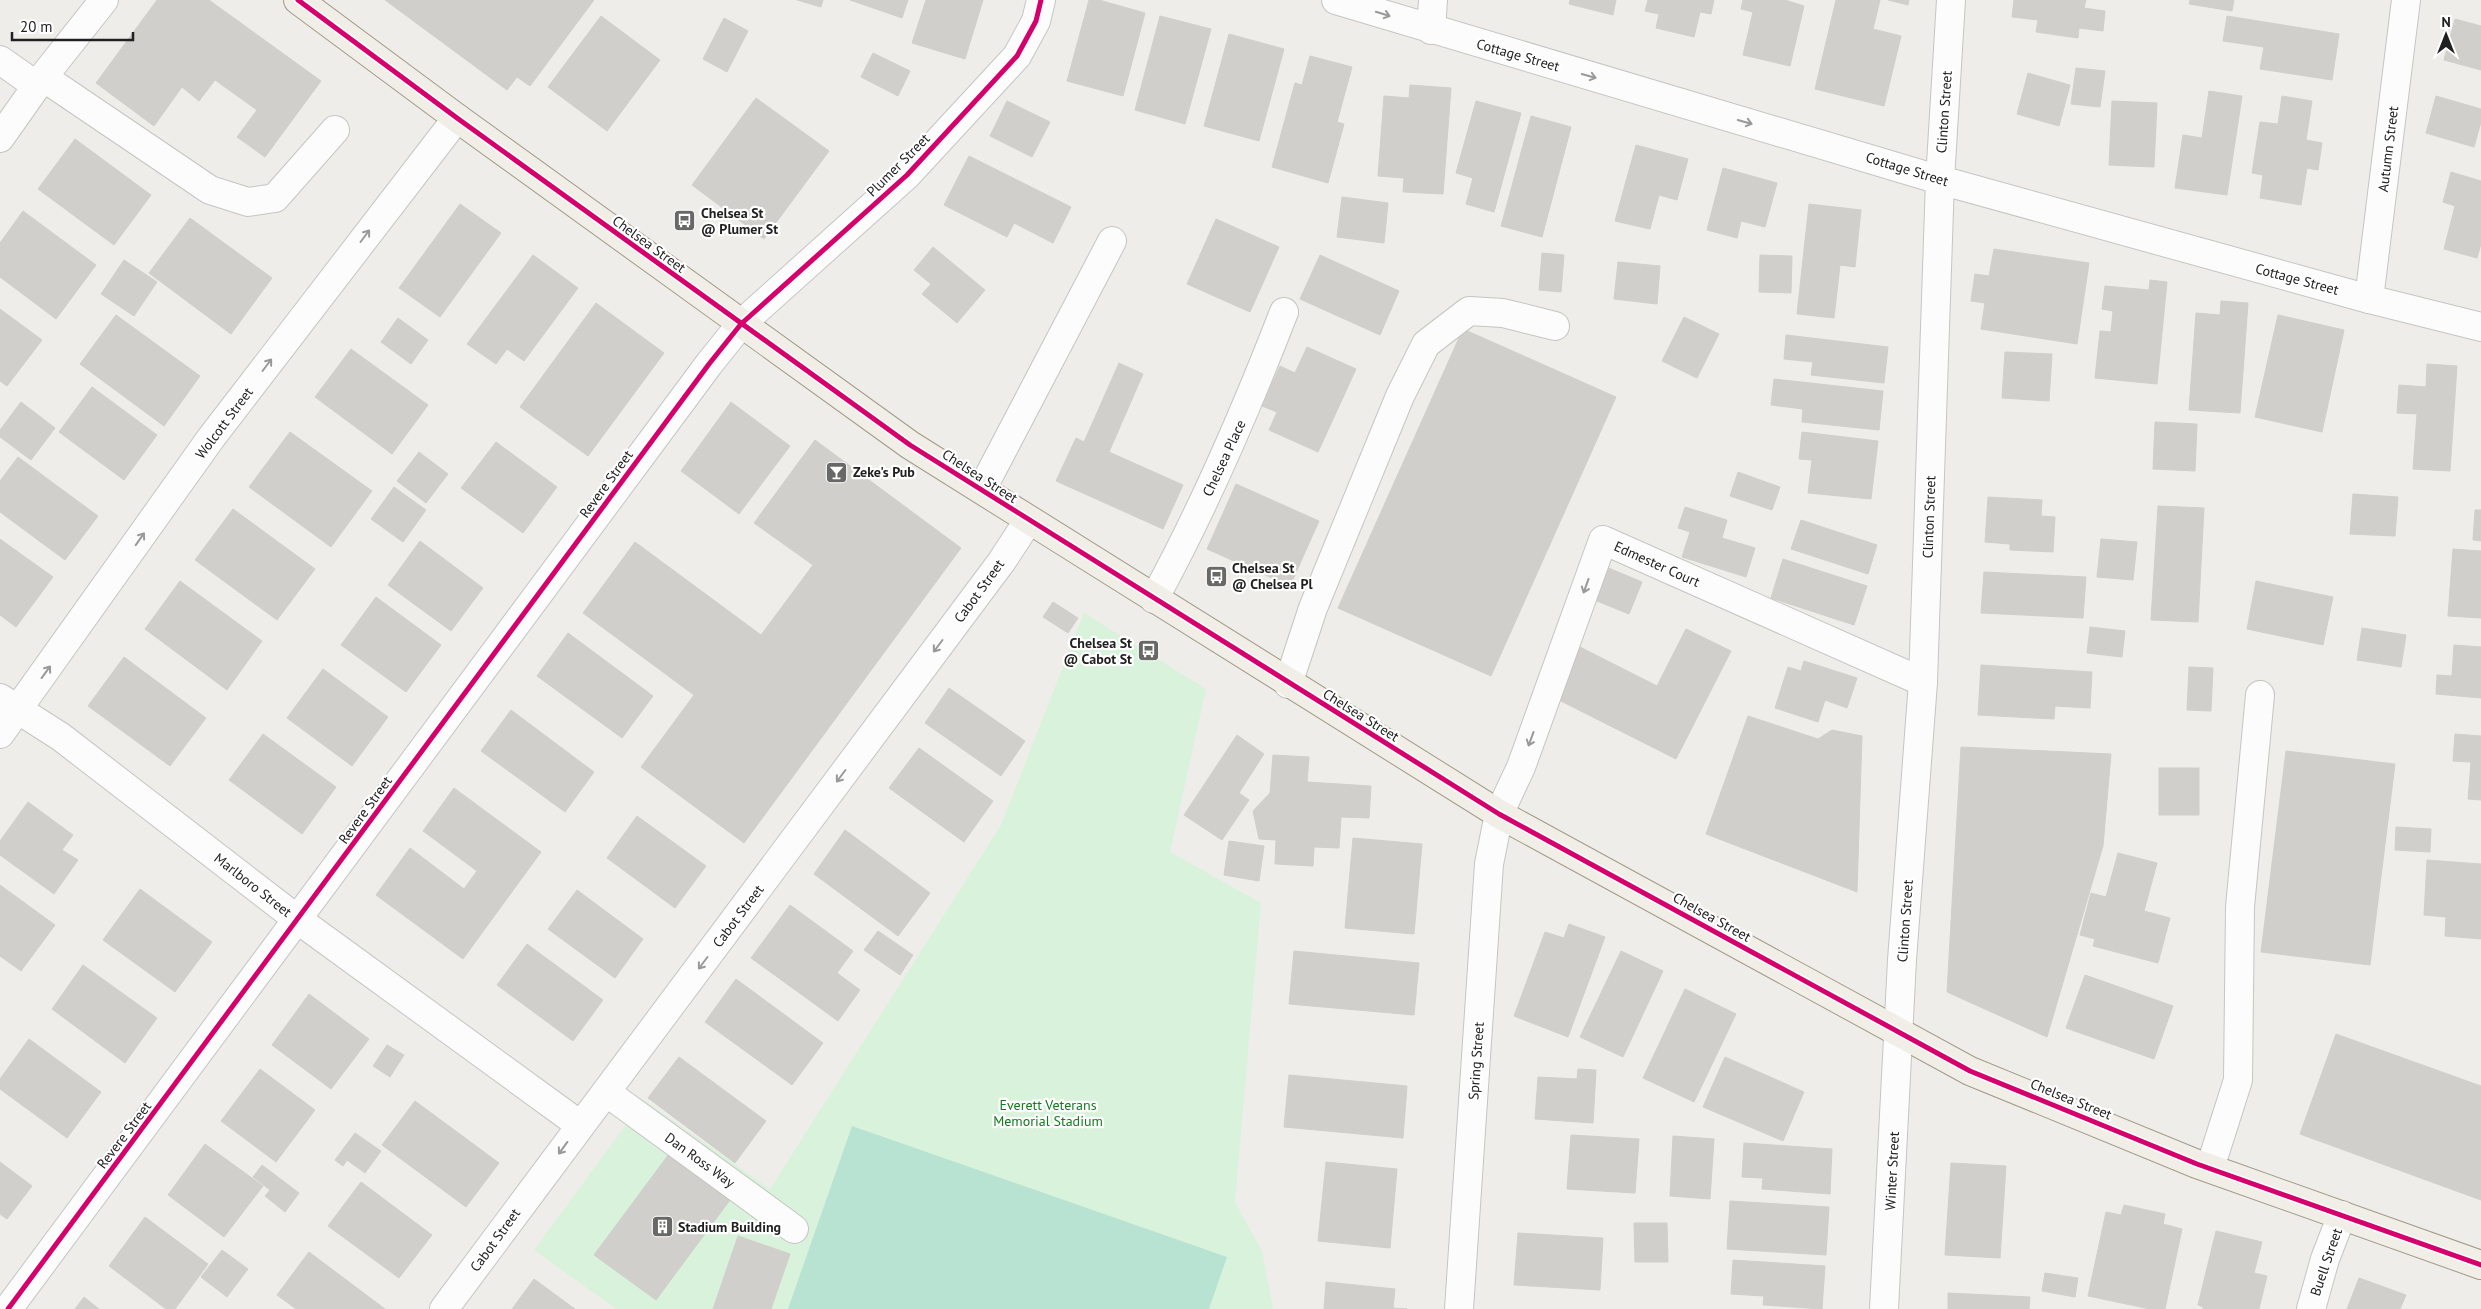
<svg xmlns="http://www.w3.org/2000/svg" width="2481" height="1309" font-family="'PT Sans',sans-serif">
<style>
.park{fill:#d9f2db}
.pitch{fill:#b8e3d2}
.building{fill:#d1cfcc;stroke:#d1cfcb}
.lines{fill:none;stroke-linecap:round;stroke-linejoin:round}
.minor-casing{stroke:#c5c5c4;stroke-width:30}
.major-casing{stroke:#a39b88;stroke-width:30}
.minor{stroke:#fcfcfc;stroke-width:28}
.major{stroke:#f1ede7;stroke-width:28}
.cycleway-casing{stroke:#fff;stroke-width:8}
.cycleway{stroke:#d6006c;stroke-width:5}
.oneway{stroke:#999}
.labels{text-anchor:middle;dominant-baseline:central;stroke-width:4.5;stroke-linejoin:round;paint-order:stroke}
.street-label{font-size:14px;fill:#202020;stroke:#fff}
.poi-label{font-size:14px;font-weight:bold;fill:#202020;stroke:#fff;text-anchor:start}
.park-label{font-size:14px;fill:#137a1f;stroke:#fff}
</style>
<rect width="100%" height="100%" fill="#eeedea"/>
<!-- park -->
<polygon class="park" points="1084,613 1206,689 1170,852 1261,903 1235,1202 1262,1251 1273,1309 616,1309 534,1250 644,1100 770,1189 1001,825"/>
<!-- pitch -->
<polygon class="pitch" points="852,1126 1227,1257 1209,1309 788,1309"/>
<!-- building -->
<g class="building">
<polygon points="157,0 209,0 321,81 265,157 237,137 257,110 215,80 199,101 182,87 154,126 96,83"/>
<polygon points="385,0 594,0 530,86 517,77 507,90"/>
<polygon points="797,0 823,0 821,7"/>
<polygon points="850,0 908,0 902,18"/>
<polygon points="926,0 983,0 965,59 912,43"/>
<polygon points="1089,0 1099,0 1145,13 1123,96 1067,81"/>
<polygon points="1570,0 1616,0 1613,15 1569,4"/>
<polygon points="1648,0 1714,0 1711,14 1700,12 1694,37 1656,28 1659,14 1645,11"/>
<polygon points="1743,0 1785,0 1804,6 1790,66 1743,55 1753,12 1741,9"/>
<polygon points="1836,0 1880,0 1873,29 1901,36 1884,106 1815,89"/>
<polygon points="1888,0 1909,0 1908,5"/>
<polygon points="2014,0 2086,0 2084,8 2105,11 2103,31 2079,28 2078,38 2036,32 2038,20 2012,17"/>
<polygon points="2190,0 2234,0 2232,11 2189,4"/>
<polygon points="601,16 660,60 607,131 548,87"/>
<polygon points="1160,16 1211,29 1185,124 1135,110"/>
<polygon points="2227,16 2339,34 2332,80 2260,69 2264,47 2223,41"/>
<polygon points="724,18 748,31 727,72 703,59"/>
<polygon points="2455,19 2481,26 2481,70 2444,60"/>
<polygon points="1229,34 1284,49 1259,141 1204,126"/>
<polygon points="873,53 910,71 898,96 861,77"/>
<polygon points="1310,56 1352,67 1337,122 1344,124 1328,183 1272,167 1295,83 1302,85"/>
<polygon points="2076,68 2105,71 2100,107 2071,104"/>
<polygon points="2028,73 2070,85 2059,126 2017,114"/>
<polygon points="1410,85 1451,88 1443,194 1403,192 1404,178 1378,176 1384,96 1409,98"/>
<polygon points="2209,91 2242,96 2227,195 2175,188 2183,135 2202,138"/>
<polygon points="2282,96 2312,101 2306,140 2322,143 2318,170 2307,168 2301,205 2260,198 2263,175 2252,173 2260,122 2278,124"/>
<polygon points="2436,96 2481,109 2481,122 2474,147 2426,133"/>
<polygon points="756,98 829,151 764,239 692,185"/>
<polygon points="1007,101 1050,122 1032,157 990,136"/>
<polygon points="1476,101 1521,113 1494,212 1466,204 1473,178 1456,173"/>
<polygon points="2112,101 2157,103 2154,167 2109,165"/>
<polygon points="1531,116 1571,127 1542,237 1501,226"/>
<polygon points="75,139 151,195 114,245 38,189"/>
<polygon points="1636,145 1688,159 1677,200 1659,195 1650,229 1615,221"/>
<polygon points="969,156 1071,207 1053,243 1014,223 1007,237 944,205"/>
<polygon points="1723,168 1777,183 1765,227 1741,221 1737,238 1707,230"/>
<polygon points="2451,172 2481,181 2481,244 2477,258 2444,249 2455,206 2443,202"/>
<polygon points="1342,197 1388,203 1384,243 1337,237"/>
<polygon points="460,204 501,233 440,317 399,288"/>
<polygon points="1809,204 1861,210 1855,267 1840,265 1834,318 1797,314"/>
<polygon points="23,211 96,265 56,319 0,277 0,243"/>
<polygon points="190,218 272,278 231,334 149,273"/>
<polygon points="1216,219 1279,247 1250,312 1187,284"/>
<polygon points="933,247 985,290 957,323 922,294 931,284 914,270"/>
<polygon points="1994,249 2089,263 2077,344 1981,329 1985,303 1971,301 1975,274 1989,276"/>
<polygon points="1542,253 1564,255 1561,292 1539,290"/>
<polygon points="533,255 578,288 524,361 507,349 496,364 467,344"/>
<polygon points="1320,255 1399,291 1380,335 1300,299"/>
<polygon points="1760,255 1792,256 1791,293 1759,292"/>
<polygon points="124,260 157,282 134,316 101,294"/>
<polygon points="1618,262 1660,266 1657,304 1614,299"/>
<polygon points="2150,280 2167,282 2157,384 2095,378 2100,331 2111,332 2113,311 2102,309 2105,286 2149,290"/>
<polygon points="2221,301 2248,303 2240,413 2189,410 2196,313 2220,315"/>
<polygon points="596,303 664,353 588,456 520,407"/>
<polygon points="0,309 42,340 7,386 0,381"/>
<polygon points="116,315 200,376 164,426 80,364"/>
<polygon points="2278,315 2344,330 2322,432 2255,417"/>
<polygon points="1684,317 1719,334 1697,378 1662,361"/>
<polygon points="398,318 428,340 411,364 381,342"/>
<polygon points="1463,329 1616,397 1491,676 1338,608"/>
<polygon points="1786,335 1888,347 1884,383 1811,375 1813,362 1784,359"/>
<polygon points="1307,347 1356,369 1318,452 1269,430 1277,412 1262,406 1280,366 1295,373"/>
<polygon points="351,349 428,405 392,454 315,397"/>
<polygon points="2005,352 2052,354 2049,401 2002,398"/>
<polygon points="1119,363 1143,374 1109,452 1183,485 1163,529 1056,481 1076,438 1084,442"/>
<polygon points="2427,364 2457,366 2450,471 2413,469 2417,414 2397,413 2399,385 2426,387"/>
<polygon points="1774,379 1883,391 1879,430 1802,422 1803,409 1771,405"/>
<polygon points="92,387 157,435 124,480 59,432"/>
<polygon points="21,402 55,428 31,460 0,437 0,430"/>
<polygon points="731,402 790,446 739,514 681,471"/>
<polygon points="2155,422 2197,424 2195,471 2153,469"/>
<polygon points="290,432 372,491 331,547 249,487"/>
<polygon points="1802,432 1878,441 1871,499 1808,493 1812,460 1799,459"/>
<polygon points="815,440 961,548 744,843 641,767 694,695 583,613 635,542 761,635 813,565 754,523"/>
<polygon points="496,442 557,487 523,533 461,488"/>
<polygon points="419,452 448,474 426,503 397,481"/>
<polygon points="18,457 98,516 65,560 0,512 0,481"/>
<polygon points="1738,472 1780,487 1772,510 1730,496"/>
<polygon points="1236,484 1319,521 1290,586 1207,549"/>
<polygon points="394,487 426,510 403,542 371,519"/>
<polygon points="2353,494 2398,497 2395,536 2350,534"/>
<polygon points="1988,497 2042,500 2041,516 2055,517 2053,552 2010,550 2010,544 1985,542"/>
<polygon points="2158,506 2204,508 2198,622 2151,620"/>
<polygon points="1685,507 1727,520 1722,538 1755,548 1746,577 1682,557 1690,532 1678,528"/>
<polygon points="233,509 315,569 277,620 195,560"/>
<polygon points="2475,510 2481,510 2481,541 2473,540"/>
<polygon points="1801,520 1877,545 1868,574 1791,549"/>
<polygon points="0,539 53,577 16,627 0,615"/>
<polygon points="2101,539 2137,542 2133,580 2097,577"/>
<polygon points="420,541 483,588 451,631 388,585"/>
<polygon points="2453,549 2481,551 2481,618 2448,616"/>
<polygon points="1783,559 1867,586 1854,625 1771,598"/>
<polygon points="1606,567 1642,582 1629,614 1592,599"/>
<polygon points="1984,572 2086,577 2083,618 1981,613"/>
<polygon points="180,581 262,641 227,690 145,629"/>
<polygon points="2256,581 2333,597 2323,645 2247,629"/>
<polygon points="376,597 441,645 406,692 341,645"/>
<polygon points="1053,602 1078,618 1068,633 1043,617"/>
<polygon points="2090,627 2125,631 2122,657 2087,653"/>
<polygon points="2362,628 2406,635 2401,667 2357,660"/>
<polygon points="1686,629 1731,651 1676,759 1555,698 1572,643 1657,686"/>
<polygon points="568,633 653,696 622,738 537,676"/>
<polygon points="2454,645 2481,647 2481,698 2436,694 2437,675 2452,676"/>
<polygon points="124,657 206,718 170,766 88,706"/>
<polygon points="1804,661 1857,678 1847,708 1825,700 1818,722 1775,708 1788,667 1801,671"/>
<polygon points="1981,665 2092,672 2090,708 2055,706 2054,719 1978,715"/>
<polygon points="2189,667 2213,668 2211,711 2187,710"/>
<polygon points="323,669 388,717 352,766 287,718"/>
<polygon points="949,688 1025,741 1001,776 925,723"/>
<polygon points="511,710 594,772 565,812 481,751"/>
<polygon points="1748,716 1818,739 1832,730 1862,736 1857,892 1706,834"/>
<polygon points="263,734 336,787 302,834 229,780"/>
<polygon points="2455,734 2481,736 2481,800 2468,799 2471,762 2453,761"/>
<polygon points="1237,735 1264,754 1239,793 1249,800 1222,840 1184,815"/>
<polygon points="1961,747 2111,754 2103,846 2047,1037 1947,992"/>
<polygon points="919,748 993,801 964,842 889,788"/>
<polygon points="2286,751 2395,764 2370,965 2261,952"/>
<polygon points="1273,755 1309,757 1307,782 1371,786 1369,818 1341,817 1339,848 1314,847 1313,866 1275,864 1276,840 1259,839 1253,811 1270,793"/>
<rect x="2159" y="768" width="40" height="47"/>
<polygon points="454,788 541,852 463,959 376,895 410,848 464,889 477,871 423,831"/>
<polygon points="28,802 73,835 62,850 78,860 54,894 0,855 0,841"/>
<polygon points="637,816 706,866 675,908 607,858"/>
<polygon points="2396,827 2431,829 2430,852 2395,850"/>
<polygon points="845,830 930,893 898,936 814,874"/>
<polygon points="1353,838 1422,844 1414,934 1345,928"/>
<polygon points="1229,841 1264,846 1259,881 1224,875"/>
<polygon points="2118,853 2157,863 2144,911 2170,918 2158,963 2093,946 2095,939 2080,935 2091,893 2106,897"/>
<polygon points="2427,860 2481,864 2481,939 2445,936 2446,917 2424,915"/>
<polygon points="0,885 55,925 21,971 0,956"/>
<polygon points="140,889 212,942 175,992 103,940"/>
<polygon points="577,890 643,939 615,978 548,929"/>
<polygon points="790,905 853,951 837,973 860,990 838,1021 751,958"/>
<polygon points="1569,924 1605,937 1568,1037 1514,1016 1545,932 1564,938"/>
<polygon points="878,931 913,955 900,975 864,950"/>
<polygon points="527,944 603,1000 573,1041 497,985"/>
<polygon points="1294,951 1419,963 1414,1015 1289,1004"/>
<polygon points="1621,951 1663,971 1623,1057 1580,1037"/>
<polygon points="83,965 157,1018 125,1063 52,1009"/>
<polygon points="2085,975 2173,1006 2154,1059 2066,1028"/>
<polygon points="736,979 823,1043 792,1085 705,1022"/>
<polygon points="1685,989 1736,1014 1694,1102 1643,1078"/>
<polygon points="309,994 369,1039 331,1089 272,1045"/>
<polygon points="2336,1034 2481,1086 2481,1200 2300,1134"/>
<polygon points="29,1039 101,1092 67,1138 0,1089 0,1079"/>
<polygon points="387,1045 404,1055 390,1077 373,1066"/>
<polygon points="679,1057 766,1121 735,1163 648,1098"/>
<polygon points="1725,1057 1804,1092 1783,1141 1703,1107"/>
<polygon points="260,1069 315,1110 276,1162 221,1121"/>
<polygon points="1578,1069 1596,1070 1593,1123 1535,1119 1538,1077 1577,1079"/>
<polygon points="1289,1075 1407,1086 1403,1138 1284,1127"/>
<polygon points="415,1101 499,1163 466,1207 382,1145"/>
<polygon points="355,1133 381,1151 365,1173 347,1160 343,1166 335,1160"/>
<polygon points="1571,1135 1639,1139 1635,1193 1567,1189"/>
<polygon points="1673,1136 1714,1139 1710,1199 1670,1196"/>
<polygon points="1744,1143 1832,1149 1830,1194 1762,1189 1763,1178 1742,1177"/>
<polygon points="205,1144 263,1186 224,1237 168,1195"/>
<polygon points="669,1154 730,1200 656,1300 594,1255"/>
<polygon points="0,1162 32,1186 7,1219 0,1214"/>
<polygon points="1326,1162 1397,1169 1390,1248 1318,1241"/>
<polygon points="1951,1163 2006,1166 2000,1258 1945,1255"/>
<polygon points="262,1165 299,1193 285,1212 265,1196 270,1190 253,1177"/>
<polygon points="361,1182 432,1235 399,1278 328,1226"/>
<polygon points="1730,1201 1829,1207 1826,1255 1727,1249"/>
<polygon points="2124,1205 2165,1214 2163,1224 2182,1229 2165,1309 2150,1309 2088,1296 2106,1212 2121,1215"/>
<polygon points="145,1217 208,1264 175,1309 166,1309 109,1266"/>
<polygon points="1634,1223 1667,1223 1668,1262 1635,1262"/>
<polygon points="2216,1231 2262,1242 2254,1273 2267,1276 2259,1309 2203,1309 2203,1307 2198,1305"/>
<polygon points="1518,1233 1603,1238 1600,1290 1514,1285"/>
<polygon points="738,1236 790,1254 771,1309 713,1309"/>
<polygon points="222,1250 248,1269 227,1297 201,1277"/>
<polygon points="309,1252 385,1309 296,1309 277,1295"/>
<polygon points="1733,1260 1825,1266 1822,1309 1763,1305 1764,1296 1731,1294"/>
<polygon points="2045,1273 2078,1278 2075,1297 2042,1291"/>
<polygon points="2359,1278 2406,1295 2400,1309 2347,1309"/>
<polygon points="534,1279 575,1309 512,1309"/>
<polygon points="1326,1282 1395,1289 1393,1308 1407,1309 1324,1309"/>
<polygon points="1948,1293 2030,1297 2029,1309 1948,1309"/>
<polygon points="84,1297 99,1309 75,1309"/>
</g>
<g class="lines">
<defs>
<g id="minor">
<polyline points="1336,0 1940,180 2369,299 2481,327"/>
<polyline points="1431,30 1433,0"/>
<polyline points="0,60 37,86"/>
<polyline points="43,77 210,190 248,202 275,198 335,130"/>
<polyline points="0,138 43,77 104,0"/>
<polyline points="2369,299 2406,0"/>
<polyline points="982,489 1112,241"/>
<path d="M1154,599C1205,506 1246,410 1284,312"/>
<polyline points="1288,684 1313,608 1400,396 1426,344 1469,311 1503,313 1555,326"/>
<polyline points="0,698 61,737 297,919 580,1125"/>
<polyline points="0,734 211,438 457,118"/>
<polyline points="606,1092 794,1229"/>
<polyline points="2210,1168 2238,1080 2240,907 2260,695"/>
<polyline points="8,1309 709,364 741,324 907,175 1017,56 1036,21 1041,0"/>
<polyline points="444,1309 1002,561 1028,521"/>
<polyline points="1459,1309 1489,864 1499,814 1521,767 1603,540 1923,682"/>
<polyline points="1884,1309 1902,960 1923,682 1940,180 1951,0"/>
<polyline points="2311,1309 2325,1259 2342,1215"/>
</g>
<polyline id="major" points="298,0 457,118 910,445 1499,814 1970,1071 2197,1164 2481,1265"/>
</defs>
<!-- minor casing -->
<use href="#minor" class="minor-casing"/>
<!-- major casing -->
<use href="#major" class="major-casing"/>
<!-- minor -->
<use href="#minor" class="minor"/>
<!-- major -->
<use href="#major" class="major"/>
<defs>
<g id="cycleway">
<polyline points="298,0 457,118 910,445 1499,814 1970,1071 2197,1164 2481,1265"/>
<polyline points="8,1309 709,364 741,324 907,175 1017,56 1036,21 1041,0"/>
</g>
</defs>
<!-- cycleway casing -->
<use href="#cycleway" class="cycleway-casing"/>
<!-- cycleway -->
<use href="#cycleway" class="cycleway"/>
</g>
<!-- one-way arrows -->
<defs><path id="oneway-shaft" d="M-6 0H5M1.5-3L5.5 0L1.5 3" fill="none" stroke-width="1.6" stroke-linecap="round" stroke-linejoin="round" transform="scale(1.25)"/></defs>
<g class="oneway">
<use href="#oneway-shaft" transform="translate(1383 14) rotate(17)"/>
<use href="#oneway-shaft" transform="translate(1589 76) rotate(16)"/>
<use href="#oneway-shaft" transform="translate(1745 122) rotate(16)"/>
<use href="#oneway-shaft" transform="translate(365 236) rotate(-53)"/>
<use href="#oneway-shaft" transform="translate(267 365) rotate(-53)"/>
<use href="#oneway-shaft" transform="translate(140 539) rotate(-55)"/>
<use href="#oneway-shaft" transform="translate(1586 586) rotate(110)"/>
<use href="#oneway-shaft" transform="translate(938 646) rotate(127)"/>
<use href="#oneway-shaft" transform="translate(46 672) rotate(-54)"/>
<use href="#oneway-shaft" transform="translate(1531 739) rotate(110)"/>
<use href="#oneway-shaft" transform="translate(841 776) rotate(127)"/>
<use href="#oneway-shaft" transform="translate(703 963) rotate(127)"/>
<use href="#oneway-shaft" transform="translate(563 1148) rotate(126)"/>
</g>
<!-- icons -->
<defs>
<symbol id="bus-square" viewBox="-11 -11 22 22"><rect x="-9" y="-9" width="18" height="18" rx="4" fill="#686867" stroke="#fff"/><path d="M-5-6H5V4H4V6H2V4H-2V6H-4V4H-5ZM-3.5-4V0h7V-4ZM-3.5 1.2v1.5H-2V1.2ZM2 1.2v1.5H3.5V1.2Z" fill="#fff"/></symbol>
<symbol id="bar-square" viewBox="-11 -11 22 22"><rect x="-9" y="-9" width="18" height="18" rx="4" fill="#686867" stroke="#fff"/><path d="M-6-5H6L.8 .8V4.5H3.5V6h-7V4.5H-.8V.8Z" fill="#fff"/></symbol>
<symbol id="building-square" viewBox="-11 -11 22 22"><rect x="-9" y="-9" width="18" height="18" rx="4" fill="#686867" stroke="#fff"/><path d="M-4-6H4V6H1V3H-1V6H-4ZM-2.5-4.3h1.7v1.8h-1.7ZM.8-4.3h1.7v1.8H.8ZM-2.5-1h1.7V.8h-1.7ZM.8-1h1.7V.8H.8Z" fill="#fff"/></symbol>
</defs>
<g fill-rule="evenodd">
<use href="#bus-square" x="672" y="208" width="25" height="25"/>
<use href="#bar-square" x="824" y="460" width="25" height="25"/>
<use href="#bus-square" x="1204" y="564" width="25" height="25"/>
<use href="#bus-square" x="1136" y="638" width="25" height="25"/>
<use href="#building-square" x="650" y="1214" width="25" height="25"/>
</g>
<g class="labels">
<!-- street labels -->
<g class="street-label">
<text transform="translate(1518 55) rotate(16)">Cottage Street</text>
<text transform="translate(1944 112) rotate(-86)">Clinton Street</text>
<text transform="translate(2388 149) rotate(-83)">Autumn Street</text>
<text transform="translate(898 165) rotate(-45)">Plumer Street</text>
<text transform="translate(1907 169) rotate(17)">Cottage Street</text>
<text transform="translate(649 244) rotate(36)">Chelsea Street</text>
<text transform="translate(2297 279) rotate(15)">Cottage Street</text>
<text transform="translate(224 423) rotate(-53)">Wolcott Street</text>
<text transform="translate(1224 458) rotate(-65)">Chelsea Place</text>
<text transform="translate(980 476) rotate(33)">Chelsea Street</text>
<text transform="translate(606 484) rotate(-54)">Revere Street</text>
<text transform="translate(1929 517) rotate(-88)">Clinton Street</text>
<text transform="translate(1657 564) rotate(24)">Edmester Court</text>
<text transform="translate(979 591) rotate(-54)">Cabot Street</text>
<text transform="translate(1361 715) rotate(32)">Chelsea Street</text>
<text transform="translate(365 810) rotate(-54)">Revere Street</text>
<text transform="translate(253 885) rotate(38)">Marlboro Street</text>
<text transform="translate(738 916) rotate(-53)">Cabot Street</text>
<text transform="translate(1712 917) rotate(29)">Chelsea Street</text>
<text transform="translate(1905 921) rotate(-86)">Clinton Street</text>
<text transform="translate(1476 1061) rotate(-86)">Spring Street</text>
<text transform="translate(2071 1099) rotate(22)">Chelsea Street</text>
<text transform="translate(124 1135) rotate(-53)">Revere Street</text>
<text transform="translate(700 1160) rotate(36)">Dan Ross Way</text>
<text transform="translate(1892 1171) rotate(-87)">Winter Street</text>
<text transform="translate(495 1240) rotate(-54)">Cabot Street</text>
<text transform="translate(2326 1262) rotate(-71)">Buell Street</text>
</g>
<!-- poi labels -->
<g class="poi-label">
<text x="701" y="213">Chelsea St<tspan x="701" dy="16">@ Plumer St</tspan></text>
<text x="853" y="472">Zeke's Pub</text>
<text x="1232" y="568">Chelsea St<tspan x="1232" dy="16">@ Chelsea Pl</tspan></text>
<text x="1132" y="643" text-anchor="end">Chelsea St<tspan x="1132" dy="16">@ Cabot St</tspan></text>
<text x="678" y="1227">Stadium Building</text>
</g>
<!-- park labels -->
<g class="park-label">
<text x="1048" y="1105">Everett Veterans<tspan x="1048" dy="16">Memorial Stadium</tspan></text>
</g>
</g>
<!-- north arrow -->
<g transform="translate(2446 35)" stroke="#ffffff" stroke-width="4" paint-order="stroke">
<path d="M0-4L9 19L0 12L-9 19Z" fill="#202020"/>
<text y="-8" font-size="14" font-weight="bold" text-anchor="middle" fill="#202020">N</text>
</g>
<!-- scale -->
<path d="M12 32v8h121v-8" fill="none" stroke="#202020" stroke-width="2.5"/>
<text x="20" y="32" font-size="15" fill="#202020" stroke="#ffffff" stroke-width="4" paint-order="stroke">20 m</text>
</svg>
